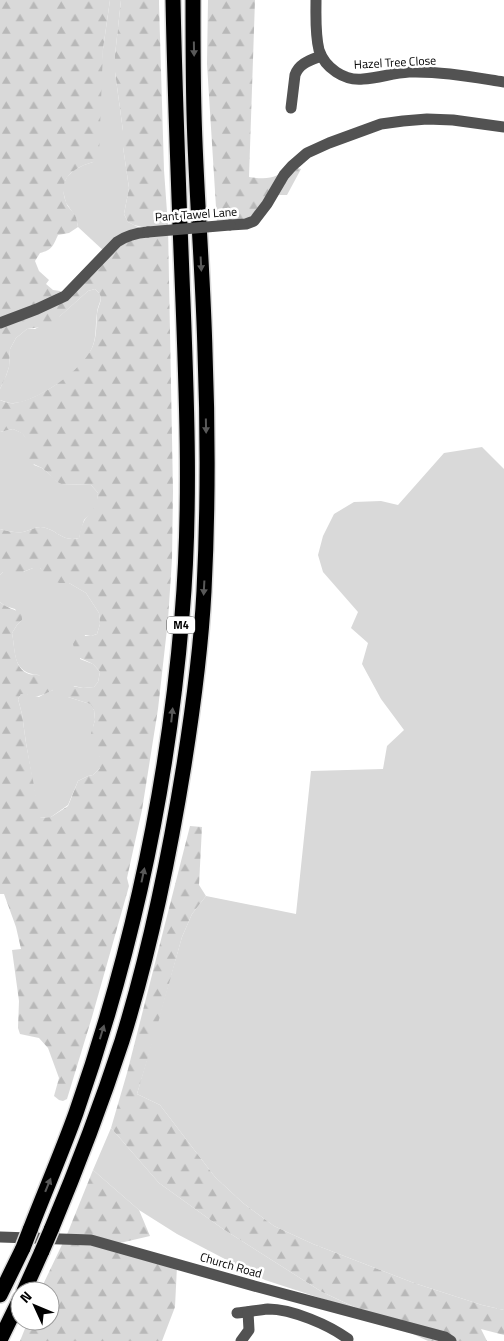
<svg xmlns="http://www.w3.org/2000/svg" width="504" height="1341" font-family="'Titillium Web',sans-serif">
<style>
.grass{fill:#d9d9d9}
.forest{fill:url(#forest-firs)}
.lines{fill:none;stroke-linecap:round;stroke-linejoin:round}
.highway-casing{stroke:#dbdbdb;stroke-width:18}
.minor{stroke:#525252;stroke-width:11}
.highway{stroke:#000;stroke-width:15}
.highway-bridge-casing{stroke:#dbdbdb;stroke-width:18;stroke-linecap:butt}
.minor-bridge{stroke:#525252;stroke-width:11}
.highway-bridge{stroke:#000;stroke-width:15}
.oneway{fill:#595959}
.labels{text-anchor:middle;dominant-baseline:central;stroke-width:5;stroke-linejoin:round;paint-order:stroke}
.shield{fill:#fff;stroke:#4c4c4c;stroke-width:1}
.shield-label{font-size:11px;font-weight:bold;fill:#000}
.street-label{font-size:12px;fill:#000;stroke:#fff}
</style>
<defs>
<pattern id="forest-firs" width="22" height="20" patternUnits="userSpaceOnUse" patternTransform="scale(1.25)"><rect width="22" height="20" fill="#d9d9d9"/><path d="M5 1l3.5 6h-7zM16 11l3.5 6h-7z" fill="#b8b8b8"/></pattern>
</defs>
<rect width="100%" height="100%" fill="#fff"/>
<!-- grass -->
<g class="grass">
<polygon points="110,0 121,0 115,55 115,72 123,131 123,147 129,188 124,214 128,222 148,232 105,252 78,227 76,217 66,203 62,187 67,177 74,170 84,165 93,162 103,49"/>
<path d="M95,289C106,298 98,302 97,313C95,325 97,337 92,348C88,356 83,364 76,370C64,381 28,405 11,403C8,403 4,401 0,400V389L6,376L9,367L10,349L16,338L27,329H35L60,316L88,291Z"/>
<path d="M13,429L22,433L27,439V446L34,465L42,468L47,472L55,480L61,484L91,485L98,493L97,504L92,512L84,520L79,538C63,542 59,532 46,528C37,525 32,530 23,532C16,533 7,531 0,529V432Z"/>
<polygon points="482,447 504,469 504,1310 482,1305 414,1283 313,1244 274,1226 243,1203 215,1177 160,1105 137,1094 182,937 192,914 206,896 296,914 311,771 383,769 387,746 404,730 381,699 362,664 368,643 351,628 358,612 323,572 318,555 323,536 334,514 354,502 381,501 398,505 444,453"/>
<path d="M33,568H40L59,583H69L86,593L99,613L100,624L97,634L91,636L85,635L80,659L93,664L100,672L98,682L94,687L83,688L74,686L68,697L90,704L94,710L95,720L93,727L100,757V768L93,775L88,776L78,781L68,805L51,817L39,818L26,743L22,714L18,699L21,694H27L39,697L46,693L53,690L39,675C12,673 16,654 12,633L17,625L22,620L15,609L5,606L0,602V575L3,572H23Z"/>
<polygon points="111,1128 159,1183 223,1229 322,1292 369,1314 265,1280 177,1234 139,1210 93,1170"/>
</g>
<!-- forest -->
<g class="forest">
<path d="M0,0H110L103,49L99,154L93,162C73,168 57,179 66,202C67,207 72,210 75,215C77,218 77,223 78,227L69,233L58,235C53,246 52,250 40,253L35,261L39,271L49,280L46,284L53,290L60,291L65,296L117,242L154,230L134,225L128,222L124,214L129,188L123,147V131L115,72V55L121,0H159V4L164,170L168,226L173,491L172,559L168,620L158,709L142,810L127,878L129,886L92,1017L67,1099L63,1101L59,1100L54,1096L59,1078L48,1048L39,1038L20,1034L18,1028L19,1001L12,950L21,949L16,927L4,894H0V602C6,608 15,609 22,614V620L17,625L12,633C15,646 13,669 29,674C32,675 34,674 37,675C44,675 50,678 56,681L57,687C51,692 39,697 31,697L27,694H21L18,699L22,714L26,743L40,818L51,817L68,806L78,781L88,776L93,775L100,768V757L91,747L90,737L95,720L94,710L90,704L68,697L64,690L66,685L83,688L94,687L98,682L100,672C97,669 95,665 91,663C79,657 76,659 73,644L77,637C85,635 90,637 97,634L100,624L99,613L86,593L69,583H59L51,580L40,568H33L23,572H3L0,575V529C7,531 15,533 23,532C32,530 37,525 46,528C59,532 63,542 79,538C80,532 82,523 86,518C94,507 96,509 98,493L91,485L61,484L54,480L47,472L42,468L27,461L22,456L24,450L27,445C26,434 22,433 13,429L0,432V400C5,402 10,404 15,403C40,399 81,371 92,348C97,337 96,325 97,314C98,303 106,298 95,289L88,291L49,326L27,329L16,338L10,349L9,367L6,376L0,389Z"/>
<path d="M208,0H255L249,177C270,180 275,178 292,166L301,169L287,195H275L241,224L217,223L207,64Z"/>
<polygon points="190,826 202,827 199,885 206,896 192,914 182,937 155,1034 137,1094 160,1105 215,1177 243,1203 274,1226 313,1244 414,1283 482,1305 504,1310 504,1335 481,1329 487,1341 428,1341 322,1292 223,1229 159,1183 111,1128 127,1073"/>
<polygon points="93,1170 139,1210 150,1236 120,1243 177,1266 175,1307 162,1341 20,1341 28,1321 50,1321 50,1291 40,1291 68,1232"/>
</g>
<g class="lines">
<defs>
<g id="highway">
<path d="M30,1230C45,1191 62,1152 76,1113C132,953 168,785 182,616C191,512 187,406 183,302C179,201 175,101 173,0"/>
<path d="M51,1230C77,1168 101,1105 122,1041C150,951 169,858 184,765C193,708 201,649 204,591C208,511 208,431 205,352C203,272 196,193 194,113C193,75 193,38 193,0"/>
<polyline points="24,1291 42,1251"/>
<polyline points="0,1295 23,1248"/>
<polyline points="0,1340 20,1299"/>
</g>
</defs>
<!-- highway casing -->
<use href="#highway" class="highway-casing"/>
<!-- minor -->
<g class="minor">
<path d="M316,0C316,16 315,34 319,50C325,68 344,81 363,79C379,78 393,73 409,72C441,71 472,77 504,82"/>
<path d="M291,108L295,75C299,63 311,60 321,56"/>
<polyline points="230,225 246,224 254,221 267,204 284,175 292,166 307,153 329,143 381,124 403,121 427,119 453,120 504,127"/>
<path d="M0,323L37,309L65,296L117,242C127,235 136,233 148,232"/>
<polyline points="0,1237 91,1240 258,1287 445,1337 451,1341"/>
<path d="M237,1313C247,1312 258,1310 268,1309C292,1309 329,1325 348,1339"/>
<polyline points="241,1341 249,1330 248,1312"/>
</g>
<!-- highway -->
<use href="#highway" class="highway"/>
<defs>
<g id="highway-bridge">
<polyline points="23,1248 30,1230"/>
<polyline points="42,1251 51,1230"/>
</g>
</defs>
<!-- highway-bridge casing -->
<use href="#highway-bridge" class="highway-bridge-casing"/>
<!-- minor-bridge -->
<polyline class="minor-bridge" points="148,232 230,225"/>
<!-- highway-bridge -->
<use href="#highway-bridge" class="highway-bridge"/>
</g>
<!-- one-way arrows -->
<defs><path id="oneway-solid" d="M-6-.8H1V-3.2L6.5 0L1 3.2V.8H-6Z" transform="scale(1.25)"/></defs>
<g class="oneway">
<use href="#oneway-solid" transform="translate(194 49) rotate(89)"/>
<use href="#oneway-solid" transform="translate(201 264) rotate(87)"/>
<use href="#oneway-solid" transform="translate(206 426) rotate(89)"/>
<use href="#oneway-solid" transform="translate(204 588) rotate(93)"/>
<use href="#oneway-solid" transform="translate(172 715) rotate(-84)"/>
<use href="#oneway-solid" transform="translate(143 875) rotate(-78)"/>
<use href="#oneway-solid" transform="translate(102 1032) rotate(-73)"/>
<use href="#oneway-solid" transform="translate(48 1185) rotate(-68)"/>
</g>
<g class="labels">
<!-- shield labels -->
<rect class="shield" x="167" y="616.5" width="28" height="17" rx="4"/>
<g class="shield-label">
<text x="181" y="625">M4</text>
</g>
<!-- street labels -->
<g class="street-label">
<text transform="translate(395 62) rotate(-3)">Hazel Tree Close</text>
<text transform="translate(196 214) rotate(-4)">Pant Tawel Lane</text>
<text transform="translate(231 1265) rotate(16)">Church Road</text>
</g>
</g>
<!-- north arrow -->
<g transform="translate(35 1306) rotate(314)"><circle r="24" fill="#ffffff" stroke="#999999"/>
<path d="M0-4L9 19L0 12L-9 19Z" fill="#000000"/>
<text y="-8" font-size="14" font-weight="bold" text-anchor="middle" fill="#000000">N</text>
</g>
</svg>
